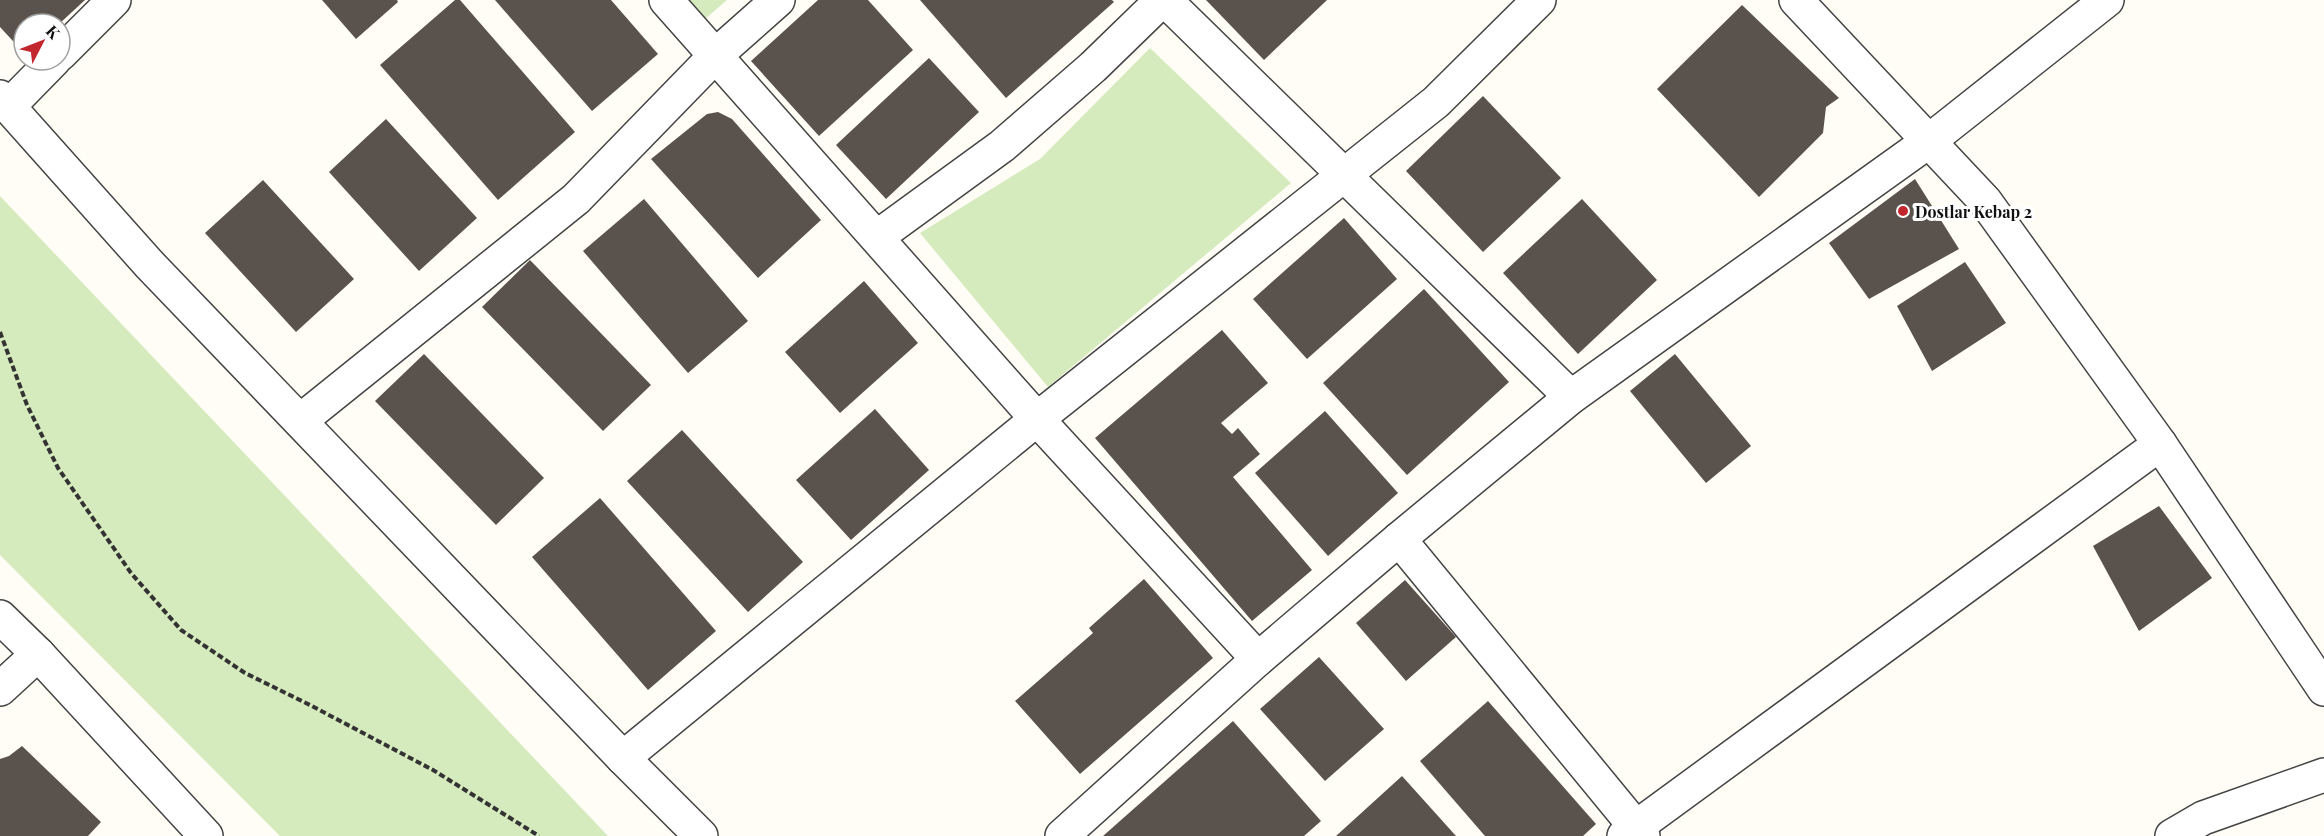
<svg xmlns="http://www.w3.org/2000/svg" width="2324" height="836" font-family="'Playfair Display',serif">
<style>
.green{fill:#d5ebbd}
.building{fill:#5a524d}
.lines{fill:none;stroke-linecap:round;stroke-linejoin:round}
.street-casing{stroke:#444;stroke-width:36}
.path{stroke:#333;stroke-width:4;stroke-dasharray:6 3;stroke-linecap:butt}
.street{stroke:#fff;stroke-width:33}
.poi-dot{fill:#c4262e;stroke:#fff;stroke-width:2}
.labels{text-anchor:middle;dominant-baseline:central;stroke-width:6;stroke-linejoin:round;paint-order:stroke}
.poi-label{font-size:16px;font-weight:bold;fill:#111;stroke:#fff;text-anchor:start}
</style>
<rect width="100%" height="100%" fill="#fffdf5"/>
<!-- green -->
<g class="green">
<polygon points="678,0 727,0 698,25"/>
<polygon points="1150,48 1291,183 1048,387 920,233 1040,159"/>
<polygon points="0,196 608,836 280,836 0,555"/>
</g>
<!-- building -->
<g class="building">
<polygon points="0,0 85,0 59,24 24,24 24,53 0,27"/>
<polygon points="322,0 397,0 398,2 356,39"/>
<polygon points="455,0 460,0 575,132 498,200 380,65"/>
<polygon points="495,0 611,0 658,54 592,111"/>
<polygon points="818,0 868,0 913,50 819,136 751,61"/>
<polygon points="920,0 1112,0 1114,2 1006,98"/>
<polygon points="1206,0 1327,0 1264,60"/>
<polygon points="1742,5 1839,98 1826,107 1823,133 1759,197 1657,89"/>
<polygon points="929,58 979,112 886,199 836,145"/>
<polygon points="1483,96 1561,178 1483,252 1406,171"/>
<polygon points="718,112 732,119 821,220 758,278 651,159 707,114"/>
<polygon points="386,119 477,218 419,271 329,172"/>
<polygon points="1915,179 1959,249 1869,299 1829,243"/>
<polygon points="263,180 354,279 296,332 205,233"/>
<polygon points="644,199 748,321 688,373 583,251"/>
<polygon points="1582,199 1657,280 1578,354 1503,273"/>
<polygon points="1344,218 1397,279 1307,359 1253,299"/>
<polygon points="530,260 651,385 603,431 482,307"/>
<polygon points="1965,262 2006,323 1932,371 1897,306"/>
<polygon points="864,281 918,343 840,413 785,352"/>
<polygon points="1424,289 1509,382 1407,475 1323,383"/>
<polygon points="1222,330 1268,383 1221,423 1232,434 1238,428 1260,454 1233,477 1312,570 1252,621 1095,438"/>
<polygon points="424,354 544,478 496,525 375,401"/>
<polygon points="1675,354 1751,446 1706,483 1630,391"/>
<polygon points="875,409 929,470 851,540 796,480"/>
<polygon points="1325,411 1398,493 1328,556 1255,473"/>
<polygon points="682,430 803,562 748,612 627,481"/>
<polygon points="600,498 716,631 648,690 532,557"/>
<polygon points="2159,506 2212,578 2139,631 2093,546"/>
<polygon points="1144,579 1213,658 1080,774 1015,701 1093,633 1089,628"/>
<polygon points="1405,580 1456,637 1406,681 1356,623"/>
<polygon points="1319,657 1384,729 1325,781 1260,709"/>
<polygon points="1488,701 1596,824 1583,836 1485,836 1420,761"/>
<polygon points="1233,721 1321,821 1304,836 1103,836"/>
<polygon points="22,746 101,822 88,836 0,836 0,759 9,756"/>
<polygon points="1402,776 1456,836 1336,836"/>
</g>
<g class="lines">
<defs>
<g id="street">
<polyline points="666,0 1037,419 1258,659"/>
<polyline points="1165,0 1571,397"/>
<polyline points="1796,0 1985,201 2160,444 2324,689"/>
<polyline points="60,54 114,0"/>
<polyline points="0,97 149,264 623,758 701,836"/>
<polyline points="9,106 54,60"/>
<polyline points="877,237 1002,146 1093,67 1162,0"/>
<polyline points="300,421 576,199 716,55 778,0"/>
<polyline points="1399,539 1643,836"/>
<polyline points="0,617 38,654 206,836"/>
<polyline points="0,689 38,654"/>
<polyline points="623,758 1037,419 1436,102 1539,0"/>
<polyline points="1062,836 1258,659 1399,539 1571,397 1929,141 2107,0"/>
<polyline points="1624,836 2160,444"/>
<polyline points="2172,836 2203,818 2324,775"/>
</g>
</defs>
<!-- street casing -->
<use href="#street" class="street-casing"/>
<!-- path -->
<polyline class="path" points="0,332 27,405 58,468 131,573 181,630 245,673 310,705 433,770 539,836"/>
<!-- street -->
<use href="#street" class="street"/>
</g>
<!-- markers -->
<circle class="poi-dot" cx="1903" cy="211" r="6"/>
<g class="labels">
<!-- poi labels -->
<g class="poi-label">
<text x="1915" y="211">Dostlar Kebap 2</text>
</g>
</g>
<!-- north arrow -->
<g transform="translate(42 42) rotate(48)"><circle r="28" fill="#ffffff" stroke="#a0a0a0" stroke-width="1.5"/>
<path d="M0-4.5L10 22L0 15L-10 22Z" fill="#c4262e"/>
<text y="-9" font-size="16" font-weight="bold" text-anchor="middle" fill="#111111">K</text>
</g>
</svg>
